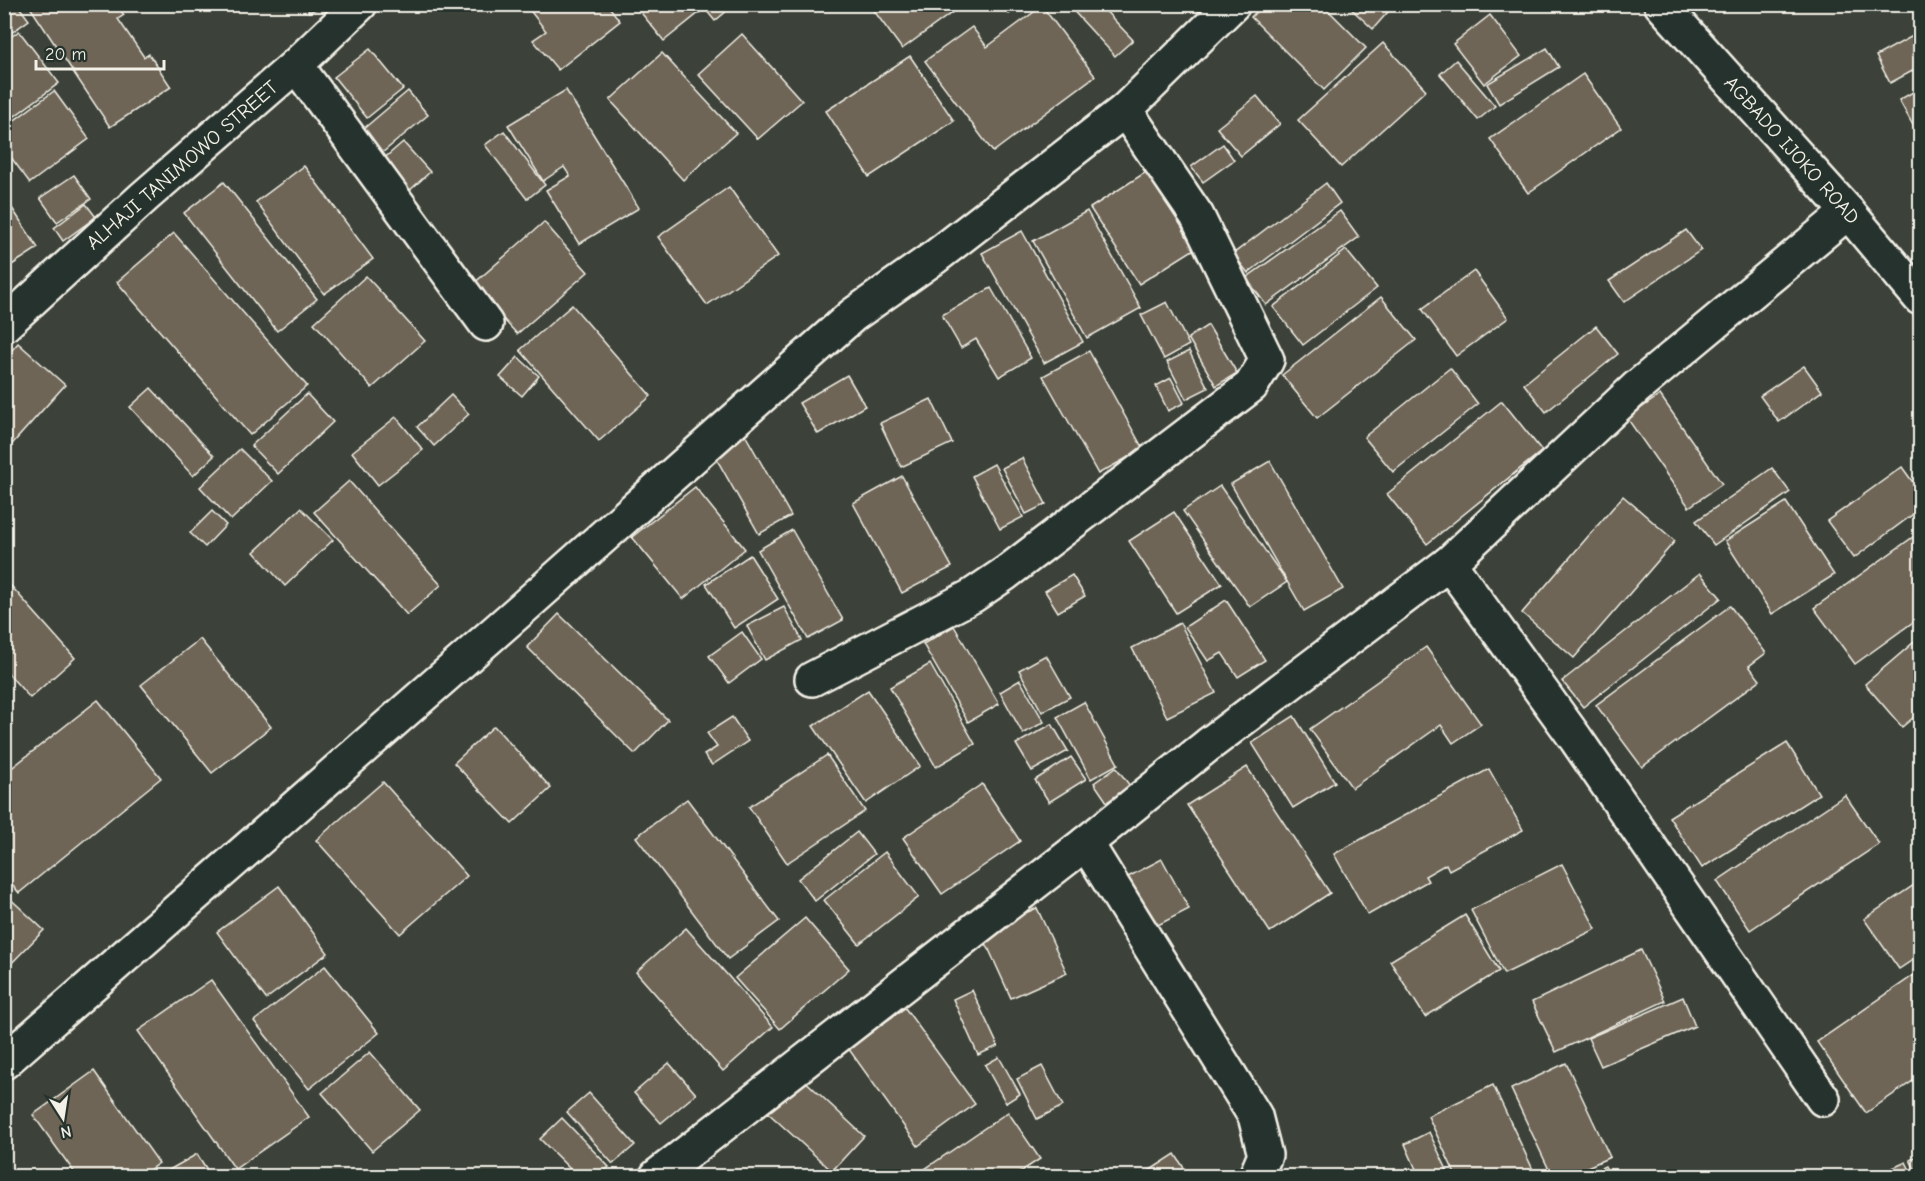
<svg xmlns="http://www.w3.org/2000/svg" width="1925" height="1181" font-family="'Comic Neue',sans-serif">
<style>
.building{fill:#6e6556;stroke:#f4f1e8;stroke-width:1.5}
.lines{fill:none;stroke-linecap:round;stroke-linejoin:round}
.minor-casing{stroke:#f4f1e8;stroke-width:38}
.minor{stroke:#26332d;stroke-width:33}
.labels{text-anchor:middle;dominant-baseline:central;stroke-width:6;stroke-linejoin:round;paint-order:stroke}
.street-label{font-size:20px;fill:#f4f1e8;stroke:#26332d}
</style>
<rect width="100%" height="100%" fill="#3c4239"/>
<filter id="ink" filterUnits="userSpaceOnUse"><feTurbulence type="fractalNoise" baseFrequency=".0167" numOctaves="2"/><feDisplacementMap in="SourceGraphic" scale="12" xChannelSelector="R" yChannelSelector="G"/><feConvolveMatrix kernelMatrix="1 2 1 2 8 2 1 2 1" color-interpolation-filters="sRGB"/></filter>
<g filter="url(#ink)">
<!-- building -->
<g class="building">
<polygon points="4,4 17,4 29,20 4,38"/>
<polygon points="28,4 117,4 124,15 118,19 144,57 149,54 171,87 110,127"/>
<polygon points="306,4 342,4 325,11 323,6 309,12"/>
<polygon points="525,4 607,4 620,21 558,70 533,40 546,31"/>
<polygon points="634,4 694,4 700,12 664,41"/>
<polygon points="701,4 735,4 715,21"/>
<polygon points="869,4 949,4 954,11 902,49"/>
<polygon points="1002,4 1022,4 1009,14"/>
<polygon points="1067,4 1099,4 1133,40 1115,56"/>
<polygon points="1264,4 1322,4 1366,48 1324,90 1251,17"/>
<polygon points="1346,4 1395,4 1373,29"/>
<polygon points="1042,6 1095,76 993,152 925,61 972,27 987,47"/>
<polygon points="1490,15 1521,56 1484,84 1453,44"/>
<polygon points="19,31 59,83 4,124 4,42"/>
<polygon points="1920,32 1920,67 1890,83 1876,56"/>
<polygon points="742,34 802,101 758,139 698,74"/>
<polygon points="1383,43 1426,90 1341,167 1298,120"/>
<polygon points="1547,48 1559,67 1499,104 1487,84"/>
<polygon points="370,49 403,89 367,118 334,77"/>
<polygon points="662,53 736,133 683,180 610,100"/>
<polygon points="910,56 954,121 869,177 826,111"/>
<polygon points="1456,60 1495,106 1478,120 1440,74"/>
<polygon points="1583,74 1621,128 1528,193 1490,139"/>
<polygon points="1920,88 1920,124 1914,127 1899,100"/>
<polygon points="566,90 639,208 579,244 546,190 570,176 564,167 543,181 508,125"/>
<polygon points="54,91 89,139 30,183 4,148 4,128"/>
<polygon points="408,91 428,115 382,153 362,130"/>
<polygon points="1257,96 1280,124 1241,156 1217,128"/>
<polygon points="504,131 545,185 527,199 485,145"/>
<polygon points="403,142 430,172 408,192 381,161"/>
<polygon points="1223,144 1234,160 1203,182 1191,167"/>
<polygon points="304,166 373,259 324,294 256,202"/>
<polygon points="1146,172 1196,248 1139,284 1090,208"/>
<polygon points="74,175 91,199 57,222 40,198"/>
<polygon points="224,182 317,299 277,331 184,213"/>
<polygon points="1326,183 1340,203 1248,273 1233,254"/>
<polygon points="729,187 778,256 707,305 658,237"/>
<polygon points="86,204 96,217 63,241 54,228"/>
<polygon points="10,205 38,248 4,270 4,209"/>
<polygon points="1087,211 1141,308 1087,338 1033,241"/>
<polygon points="1340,211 1359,237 1266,305 1246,278"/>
<polygon points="544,222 588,272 517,334 472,285"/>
<polygon points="1686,230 1701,250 1624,302 1609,281"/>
<polygon points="1022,231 1083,342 1044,363 982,253"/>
<polygon points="174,233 307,386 250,435 117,282"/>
<polygon points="1346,250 1377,288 1303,345 1273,307"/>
<polygon points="1474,271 1508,318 1456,356 1422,309"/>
<polygon points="366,276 425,341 372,388 314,323"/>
<polygon points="991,288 1031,358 999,377 976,339 961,348 942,315"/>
<polygon points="1381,297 1416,340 1317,418 1282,375"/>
<polygon points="1167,302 1189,345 1164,359 1141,315"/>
<polygon points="572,305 651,396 599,441 520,350"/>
<polygon points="1208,325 1237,373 1216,386 1188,338"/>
<polygon points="1596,326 1618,354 1546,412 1524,384"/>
<polygon points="18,343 65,385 4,453 4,359"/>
<polygon points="1089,351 1143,449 1098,474 1043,376"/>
<polygon points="1189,351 1208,388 1186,399 1167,362"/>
<polygon points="518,357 539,376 522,396 500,377"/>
<polygon points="1804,366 1822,391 1779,422 1760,396"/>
<polygon points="1450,368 1478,404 1393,472 1364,437"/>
<polygon points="847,375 865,406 818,434 799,403"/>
<polygon points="1171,378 1184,403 1168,411 1156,386"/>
<polygon points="151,388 214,456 193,476 130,407"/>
<polygon points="307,394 333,422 278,474 251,446"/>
<polygon points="451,395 469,414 434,446 417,427"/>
<polygon points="1660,395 1722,484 1689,507 1627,418"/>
<polygon points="931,399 952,443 901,467 880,423"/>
<polygon points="1502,401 1542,451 1427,544 1387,494"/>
<polygon points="396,417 423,450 378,485 352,452"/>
<polygon points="743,431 791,516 759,534 711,449"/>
<polygon points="240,449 272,481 231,520 200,487"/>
<polygon points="1022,458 1046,504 1026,514 1002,468"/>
<polygon points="1270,461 1343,589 1304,611 1231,484"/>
<polygon points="994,464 1023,517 1000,529 972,476"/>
<polygon points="1902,467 1920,492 1920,509 1854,558 1827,521"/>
<polygon points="1772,468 1790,492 1714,545 1696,521"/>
<polygon points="902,476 952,567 902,593 853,503"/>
<polygon points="349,481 441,585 407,615 314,512"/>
<polygon points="1220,486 1287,582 1250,607 1183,511"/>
<polygon points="695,487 745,549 683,599 632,537"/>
<polygon points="1623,496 1675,541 1574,658 1522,613"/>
<polygon points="1786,502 1834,575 1772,614 1725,541"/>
<polygon points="301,508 333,540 285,586 254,552"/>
<polygon points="212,511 226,525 205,547 190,533"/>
<polygon points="1174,512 1222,584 1176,613 1129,541"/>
<polygon points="792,530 843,620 808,639 758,550"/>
<polygon points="1920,532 1920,617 1855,664 1814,608"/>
<polygon points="750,555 778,599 734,628 706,584"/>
<polygon points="1700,573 1721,598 1583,707 1562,681"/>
<polygon points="1072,575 1085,596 1058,612 1045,591"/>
<polygon points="4,578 75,658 30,698 4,669"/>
<polygon points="1226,600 1265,660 1238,677 1222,653 1208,661 1185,627"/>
<polygon points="1730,606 1766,653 1749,666 1760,680 1642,767 1596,705"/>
<polygon points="784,607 802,640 765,660 747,626"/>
<polygon points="559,614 668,720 635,754 527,647"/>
<polygon points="1180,623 1216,693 1167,717 1132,648"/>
<polygon points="954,626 999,704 968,722 923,644"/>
<polygon points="742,632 761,659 729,683 709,656"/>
<polygon points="1920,637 1920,712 1902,727 1865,684"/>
<polygon points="200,639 271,727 212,773 141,685"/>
<polygon points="1426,647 1481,724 1453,743 1441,725 1352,788 1310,729"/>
<polygon points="1046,655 1070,697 1042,712 1019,670"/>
<polygon points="930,664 975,744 936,767 890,687"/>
<polygon points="1020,680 1044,722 1023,734 1000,692"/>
<polygon points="868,690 920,766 866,803 813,726"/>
<polygon points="98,700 161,778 19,893 4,875 4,774"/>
<polygon points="1084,702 1118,764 1091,779 1057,717"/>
<polygon points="1294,716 1335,782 1293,808 1252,743"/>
<polygon points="732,717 748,741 712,765 704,755 717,747 707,733"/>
<polygon points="1052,724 1068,751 1032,771 1016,744"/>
<polygon points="494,726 551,788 512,824 454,763"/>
<polygon points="1787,743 1819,794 1702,868 1669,817"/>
<polygon points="827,755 865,811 787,863 749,807"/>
<polygon points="1071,757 1086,779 1049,802 1035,780"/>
<polygon points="1116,767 1130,786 1107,802 1094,783"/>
<polygon points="1247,767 1330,893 1270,932 1187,805"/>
<polygon points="1489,769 1523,830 1449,870 1446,864 1425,876 1428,881 1368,915 1334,854"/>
<polygon points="383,782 467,876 400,934 316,840"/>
<polygon points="982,784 1020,841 942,894 903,838"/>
<polygon points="1845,795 1879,844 1750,930 1717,881"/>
<polygon points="687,799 779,921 728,959 636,837"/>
<polygon points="857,832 874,854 815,901 798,879"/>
<polygon points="885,852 919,897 859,944 824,900"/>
<polygon points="1162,859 1189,909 1129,940 1103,890"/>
<polygon points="1562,864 1596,929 1504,974 1471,910"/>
<polygon points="1920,881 1920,955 1899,969 1864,919"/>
<polygon points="279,886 328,953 266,999 217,932"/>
<polygon points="4,893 44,930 4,971"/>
<polygon points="1037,908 1067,973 1011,998 981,932"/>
<polygon points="1465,915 1499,971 1425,1017 1390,961"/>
<polygon points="805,918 849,969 780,1029 735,978"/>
<polygon points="686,928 773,1027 723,1071 636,972"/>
<polygon points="1641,950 1665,1001 1556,1052 1532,1002"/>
<polygon points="325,966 379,1033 309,1089 254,1021"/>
<polygon points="1920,971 1920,1076 1866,1113 1817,1042"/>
<polygon points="211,980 309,1117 235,1169 138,1031"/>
<polygon points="972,990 998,1046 978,1055 953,999"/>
<polygon points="1683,997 1695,1026 1601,1066 1588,1038"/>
<polygon points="905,1008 975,1104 918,1146 848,1048"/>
<polygon points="370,1052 420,1110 372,1151 322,1093"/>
<polygon points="999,1057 1020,1094 1006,1103 985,1065"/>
<polygon points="669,1063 696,1094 661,1123 634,1093"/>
<polygon points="1566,1063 1610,1157 1567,1176 1552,1176 1511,1089"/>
<polygon points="1042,1066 1063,1106 1037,1119 1017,1079"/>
<polygon points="94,1071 159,1163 140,1176 77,1176 33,1115"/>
<polygon points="799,1075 864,1136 832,1171 766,1111"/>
<polygon points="1493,1085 1536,1176 1456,1176 1428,1116"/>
<polygon points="589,1093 635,1145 613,1164 567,1112"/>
<polygon points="1008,1112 1040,1159 1014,1176 930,1176 925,1169"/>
<polygon points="562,1118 609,1167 599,1176 577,1176 540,1139"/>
<polygon points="1429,1132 1450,1176 1419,1176 1405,1144"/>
<polygon points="197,1154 211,1176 174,1176 169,1170"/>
<polygon points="1175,1154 1189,1176 1141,1176"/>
<polygon points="1920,1154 1920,1176 1919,1176 1910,1160"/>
<polygon points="1906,1162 1913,1176 1875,1176"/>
<polygon points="1605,1166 1610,1176 1583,1176"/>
</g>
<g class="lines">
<defs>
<g id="minor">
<polyline points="1661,4 1848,212 1920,298"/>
<polyline points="296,65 486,324"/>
<polyline points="4,325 144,197 296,65 360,4"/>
<polyline points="1449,563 1576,739 1823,1099"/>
<polyline points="812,679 972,596 1006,573 1251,386 1267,360 1197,216 1125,110"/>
<polyline points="1086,843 1255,1116 1265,1155 1256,1176"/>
<polyline points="4,1062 525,606 853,315 935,257 1125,110 1233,4"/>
<polyline points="657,1176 1086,843 1208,745 1449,563 1636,388 1848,212"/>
</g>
</defs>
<!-- minor casing -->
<use href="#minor" class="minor-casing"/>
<!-- minor -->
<use href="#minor" class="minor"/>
</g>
</g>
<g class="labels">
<!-- street labels -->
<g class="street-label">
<text transform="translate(1792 150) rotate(48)">AGBADO IJOKO ROAD</text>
<text transform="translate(182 165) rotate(-41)">ALHAJI TANIMOWO STREET</text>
</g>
</g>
<!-- margin -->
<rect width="1925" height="1181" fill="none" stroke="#26332d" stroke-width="24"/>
<rect x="12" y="12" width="1901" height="1157" fill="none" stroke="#f4f1e8" stroke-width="2" filter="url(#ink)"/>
<!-- north arrow -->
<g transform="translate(63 1118) rotate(168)" stroke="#26332d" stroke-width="4.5" paint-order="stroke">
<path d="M0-4.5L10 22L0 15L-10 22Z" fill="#f4f1e8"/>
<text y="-9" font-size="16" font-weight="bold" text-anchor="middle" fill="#f4f1e8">N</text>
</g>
<!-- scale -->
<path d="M36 60v9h128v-9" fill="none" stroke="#f4f1e8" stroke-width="3"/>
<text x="45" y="60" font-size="18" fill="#f4f1e8" stroke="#26332d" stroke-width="4.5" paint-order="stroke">20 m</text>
</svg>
